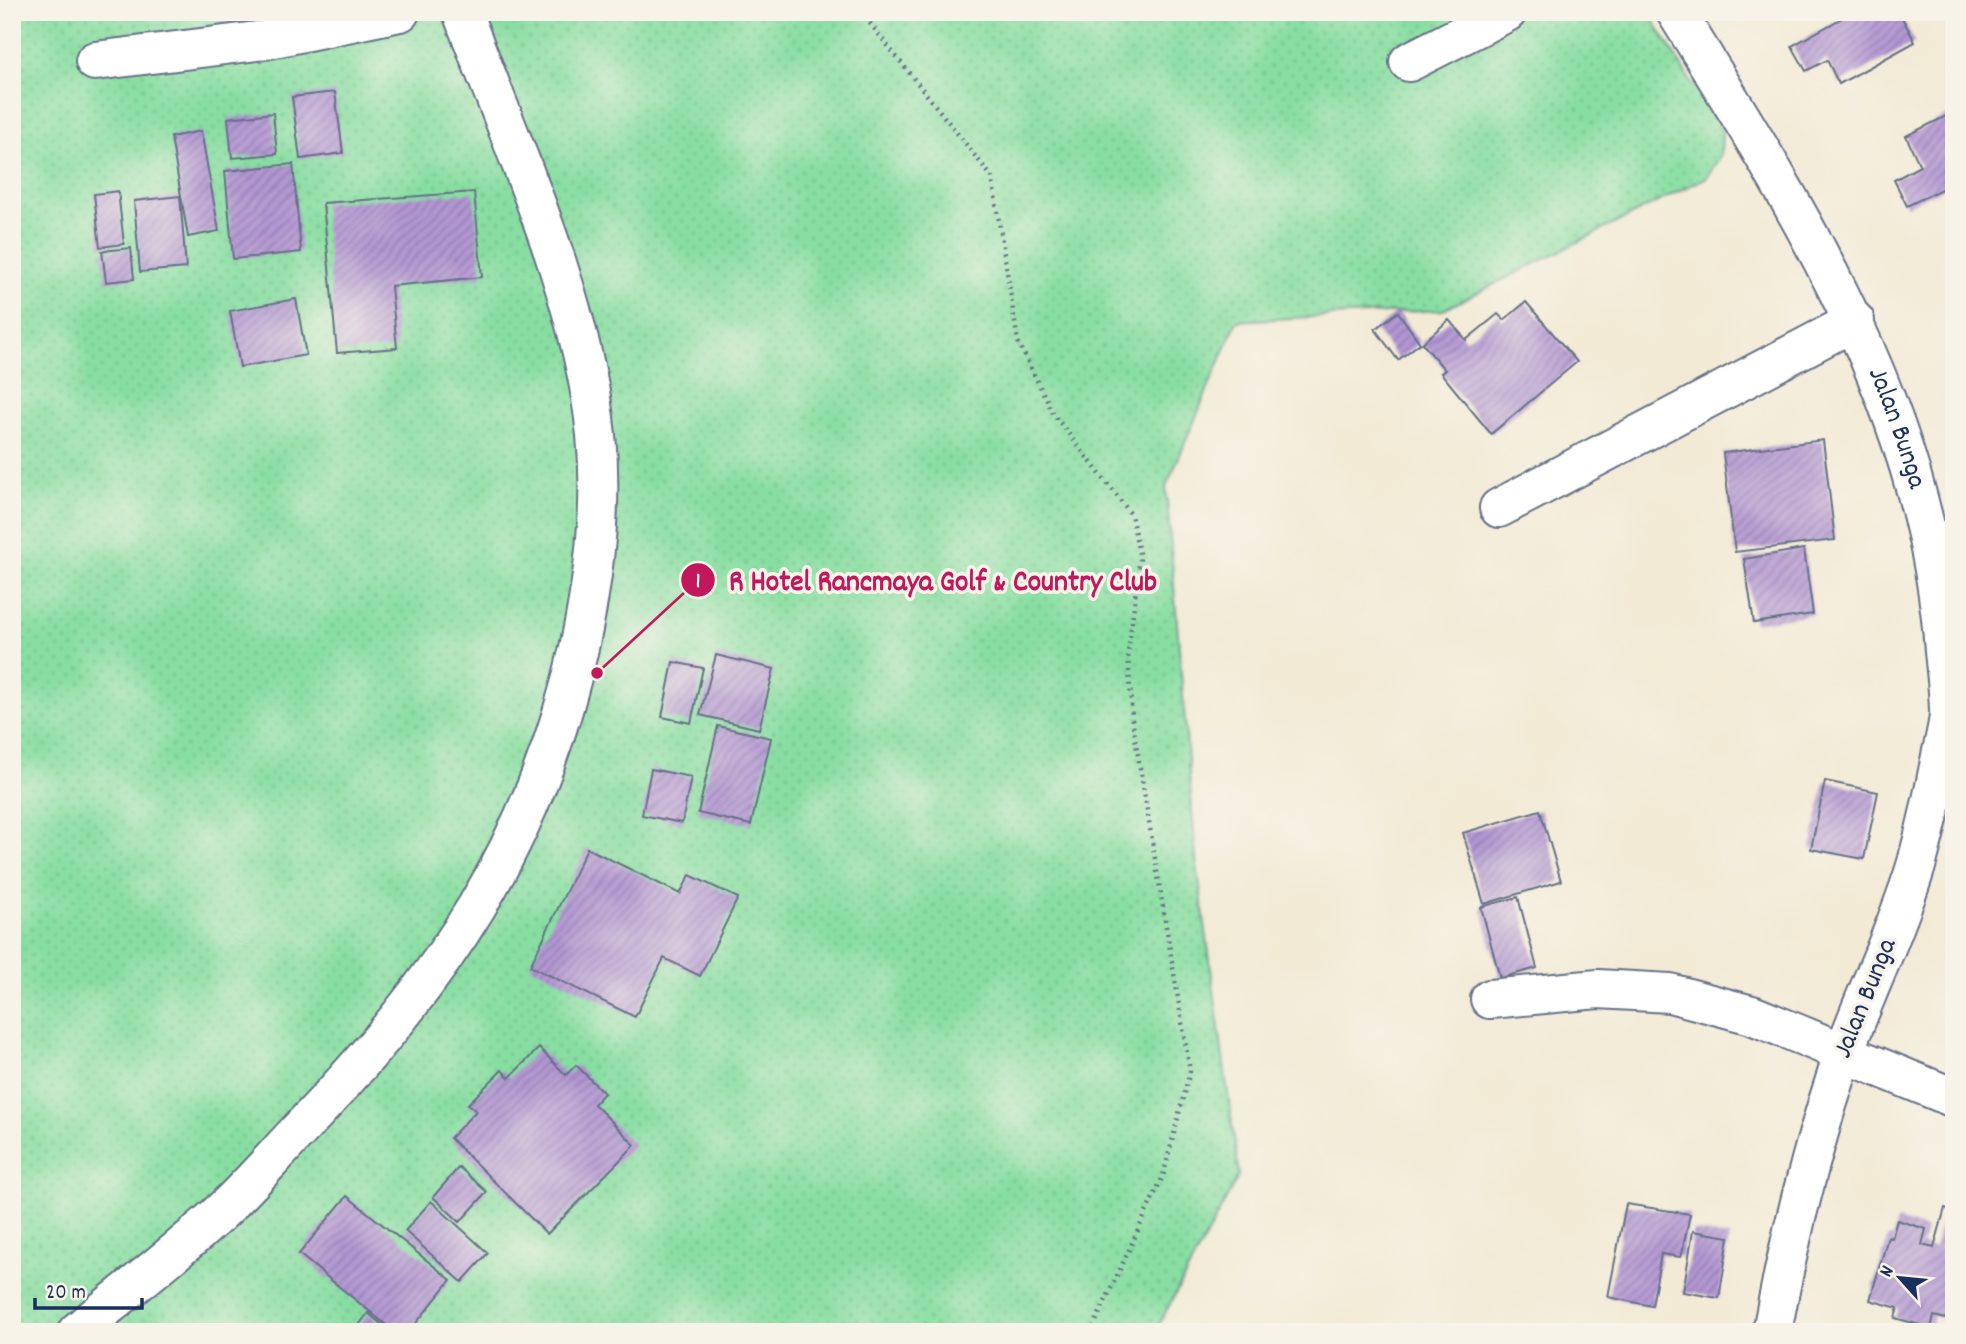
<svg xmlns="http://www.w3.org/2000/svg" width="1966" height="1344" font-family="Dekko,sans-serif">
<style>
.grass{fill:url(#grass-dots);stroke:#528680;stroke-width:2}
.building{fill:url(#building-hatch)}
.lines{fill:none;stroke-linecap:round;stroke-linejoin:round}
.minor-casing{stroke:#667088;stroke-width:42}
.path{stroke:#667088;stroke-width:4.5;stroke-dasharray:2 5;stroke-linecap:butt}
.minor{stroke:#fff;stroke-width:38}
.labels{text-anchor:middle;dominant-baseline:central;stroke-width:7;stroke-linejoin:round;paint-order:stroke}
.street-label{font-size:28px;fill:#1b2f5e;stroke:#f7f3e8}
.leader{fill:none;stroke:#c2185b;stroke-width:2.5}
.callout-dot{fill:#c2185b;stroke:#f7f3e8;stroke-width:2.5}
.mark-label{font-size:21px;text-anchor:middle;font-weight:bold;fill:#fff}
.callout-label{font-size:30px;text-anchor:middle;font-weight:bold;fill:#c2185b;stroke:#f7f3e8;stroke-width:7;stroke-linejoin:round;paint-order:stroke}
</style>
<defs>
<pattern id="grass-dots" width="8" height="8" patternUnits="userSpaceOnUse" patternTransform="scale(1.75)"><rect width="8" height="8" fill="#88dea2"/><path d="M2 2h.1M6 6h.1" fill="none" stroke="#75bf8e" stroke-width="1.8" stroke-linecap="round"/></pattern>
<pattern id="building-hatch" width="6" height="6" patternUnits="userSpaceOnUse" patternTransform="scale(1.75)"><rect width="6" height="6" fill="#b296d2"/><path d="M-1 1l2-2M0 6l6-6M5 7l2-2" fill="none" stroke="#907bae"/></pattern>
</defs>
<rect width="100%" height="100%" fill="#f7f3e8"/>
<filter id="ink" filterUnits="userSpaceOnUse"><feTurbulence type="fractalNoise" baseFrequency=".0143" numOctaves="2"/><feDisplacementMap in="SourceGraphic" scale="14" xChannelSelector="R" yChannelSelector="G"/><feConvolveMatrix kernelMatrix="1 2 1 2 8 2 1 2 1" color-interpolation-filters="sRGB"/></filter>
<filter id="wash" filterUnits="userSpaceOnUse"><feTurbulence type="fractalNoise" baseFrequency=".00686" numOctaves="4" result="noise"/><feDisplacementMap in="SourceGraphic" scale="28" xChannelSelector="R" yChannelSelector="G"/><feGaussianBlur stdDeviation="1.57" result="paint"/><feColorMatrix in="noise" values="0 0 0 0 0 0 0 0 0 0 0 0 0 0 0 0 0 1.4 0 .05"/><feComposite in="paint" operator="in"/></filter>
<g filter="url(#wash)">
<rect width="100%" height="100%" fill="#f2ead5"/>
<!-- grass -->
<polygon class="grass" points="12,12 1648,12 1722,132 1721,155 1707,177 1443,310 1237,321 1166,487 1196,858 1239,1175 1155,1332 12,1332"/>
<g id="blocks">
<!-- building -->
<g class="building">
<polygon points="1853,12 1899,12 1915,42 1839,84 1827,60 1806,71 1792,46"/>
<polygon points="335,92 343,153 300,159 292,97"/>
<polygon points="1954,112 1954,183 1907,206 1894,180 1920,166 1906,136"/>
<polygon points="273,113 277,154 232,158 228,118"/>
<polygon points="201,131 219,231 188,237 171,137"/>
<polygon points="293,164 301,252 233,259 225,171"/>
<polygon points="118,191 124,244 100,247 94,194"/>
<polygon points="474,192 482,277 391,286 397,348 337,353 323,203"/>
<polygon points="180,196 186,268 140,272 134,201"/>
<polygon points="131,248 134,279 106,282 102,251"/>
<polygon points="296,299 306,355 240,367 230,311"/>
<polygon points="1526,302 1577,362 1491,434 1441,373 1445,370 1422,343 1449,320 1466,340 1498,314 1504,320"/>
<polygon points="1398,312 1420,343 1398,360 1375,329"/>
<polygon points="1823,440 1835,540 1735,552 1723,453"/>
<polygon points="1804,549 1813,614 1754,623 1744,559"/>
<polygon points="716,655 774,669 759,729 700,715"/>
<polygon points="673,662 703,668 691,723 662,717"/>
<polygon points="718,726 771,738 751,825 698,813"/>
<polygon points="651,769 691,777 682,823 642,815"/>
<polygon points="1825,781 1878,792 1864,859 1811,849"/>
<polygon points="1540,810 1561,881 1484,904 1463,833"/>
<polygon points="587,848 680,894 690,875 738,898 700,976 664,958 635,1017 530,966"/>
<polygon points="1518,897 1537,968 1500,978 1481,907"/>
<polygon points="539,1048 566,1075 576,1065 604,1093 594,1104 635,1145 547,1234 450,1138 476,1111 468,1104 502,1070 509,1078"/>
<polygon points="459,1167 487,1192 460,1222 433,1197"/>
<polygon points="347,1196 451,1280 409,1332 395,1332 299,1254"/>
<polygon points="431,1201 488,1253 462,1282 405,1231"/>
<polygon points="1626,1204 1690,1214 1681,1257 1661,1254 1652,1306 1608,1297"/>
<polygon points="1945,1208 1954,1211 1954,1305 1950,1320 1934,1316 1931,1328 1895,1318 1898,1308 1870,1300 1888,1237 1892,1238 1897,1220 1926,1229 1922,1245 1934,1248"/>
<polygon points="1693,1231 1729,1237 1719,1298 1683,1292"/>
<polygon points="368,1313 391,1332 354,1332"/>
</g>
</g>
</g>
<g filter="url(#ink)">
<use href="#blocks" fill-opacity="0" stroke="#667088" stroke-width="2"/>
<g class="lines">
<defs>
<g id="minor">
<path id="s1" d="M1676,12C1799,210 1928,412 1944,651C1946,672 1949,693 1949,714C1948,728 1944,742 1941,756C1934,793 1926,830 1916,866C1896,932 1865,993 1842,1058C1812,1148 1789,1238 1772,1332"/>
<polyline points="95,61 265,40 400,12"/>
<polyline points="1409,62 1507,12"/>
<polyline points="1499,508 1855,321"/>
<polyline points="1490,999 1598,989 1670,993 1752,1015 1954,1098"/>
<path d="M77,1332C125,1291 178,1253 224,1209C252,1183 277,1153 303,1126C441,981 535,847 579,648C594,579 603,506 596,435C582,295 512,145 462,12"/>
</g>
</defs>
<!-- minor casing -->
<use href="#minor" class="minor-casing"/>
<!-- path -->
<polyline class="path" points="861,12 992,177 1018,342 1054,415 1131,514 1140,558 1128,653 1132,719 1190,1071 1163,1176 1091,1332"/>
<!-- minor -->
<use href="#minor" class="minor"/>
</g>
</g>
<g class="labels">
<!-- street labels -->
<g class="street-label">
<text stroke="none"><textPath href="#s1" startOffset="472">Jalan Bunga</textPath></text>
<text transform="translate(1867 999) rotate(-68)">Jalan Bunga</text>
</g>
</g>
<!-- callouts -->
<path class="leader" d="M597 673L698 580"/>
<g class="callout-dot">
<circle cx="597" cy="673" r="7"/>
<circle cx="698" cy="580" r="18"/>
</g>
<g class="mark-label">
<text x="698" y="587">1</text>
</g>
<g class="callout-label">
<text x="943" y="590">R Hotel Rancmaya Golf &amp; Country Club</text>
</g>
<!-- margin -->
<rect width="1966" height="1344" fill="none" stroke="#f7f3e8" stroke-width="42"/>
<!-- north arrow -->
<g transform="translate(1900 1278) rotate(297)" stroke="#f7f3e8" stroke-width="5" paint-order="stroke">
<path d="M0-5L12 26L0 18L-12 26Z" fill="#1b2f5e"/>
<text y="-10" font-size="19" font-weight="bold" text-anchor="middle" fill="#1b2f5e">N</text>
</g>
<!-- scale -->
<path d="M35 1298v10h107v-10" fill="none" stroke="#1b2f5e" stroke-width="3.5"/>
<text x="46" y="1298" font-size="21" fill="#1b2f5e" stroke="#f7f3e8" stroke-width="5" paint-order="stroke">20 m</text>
</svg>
